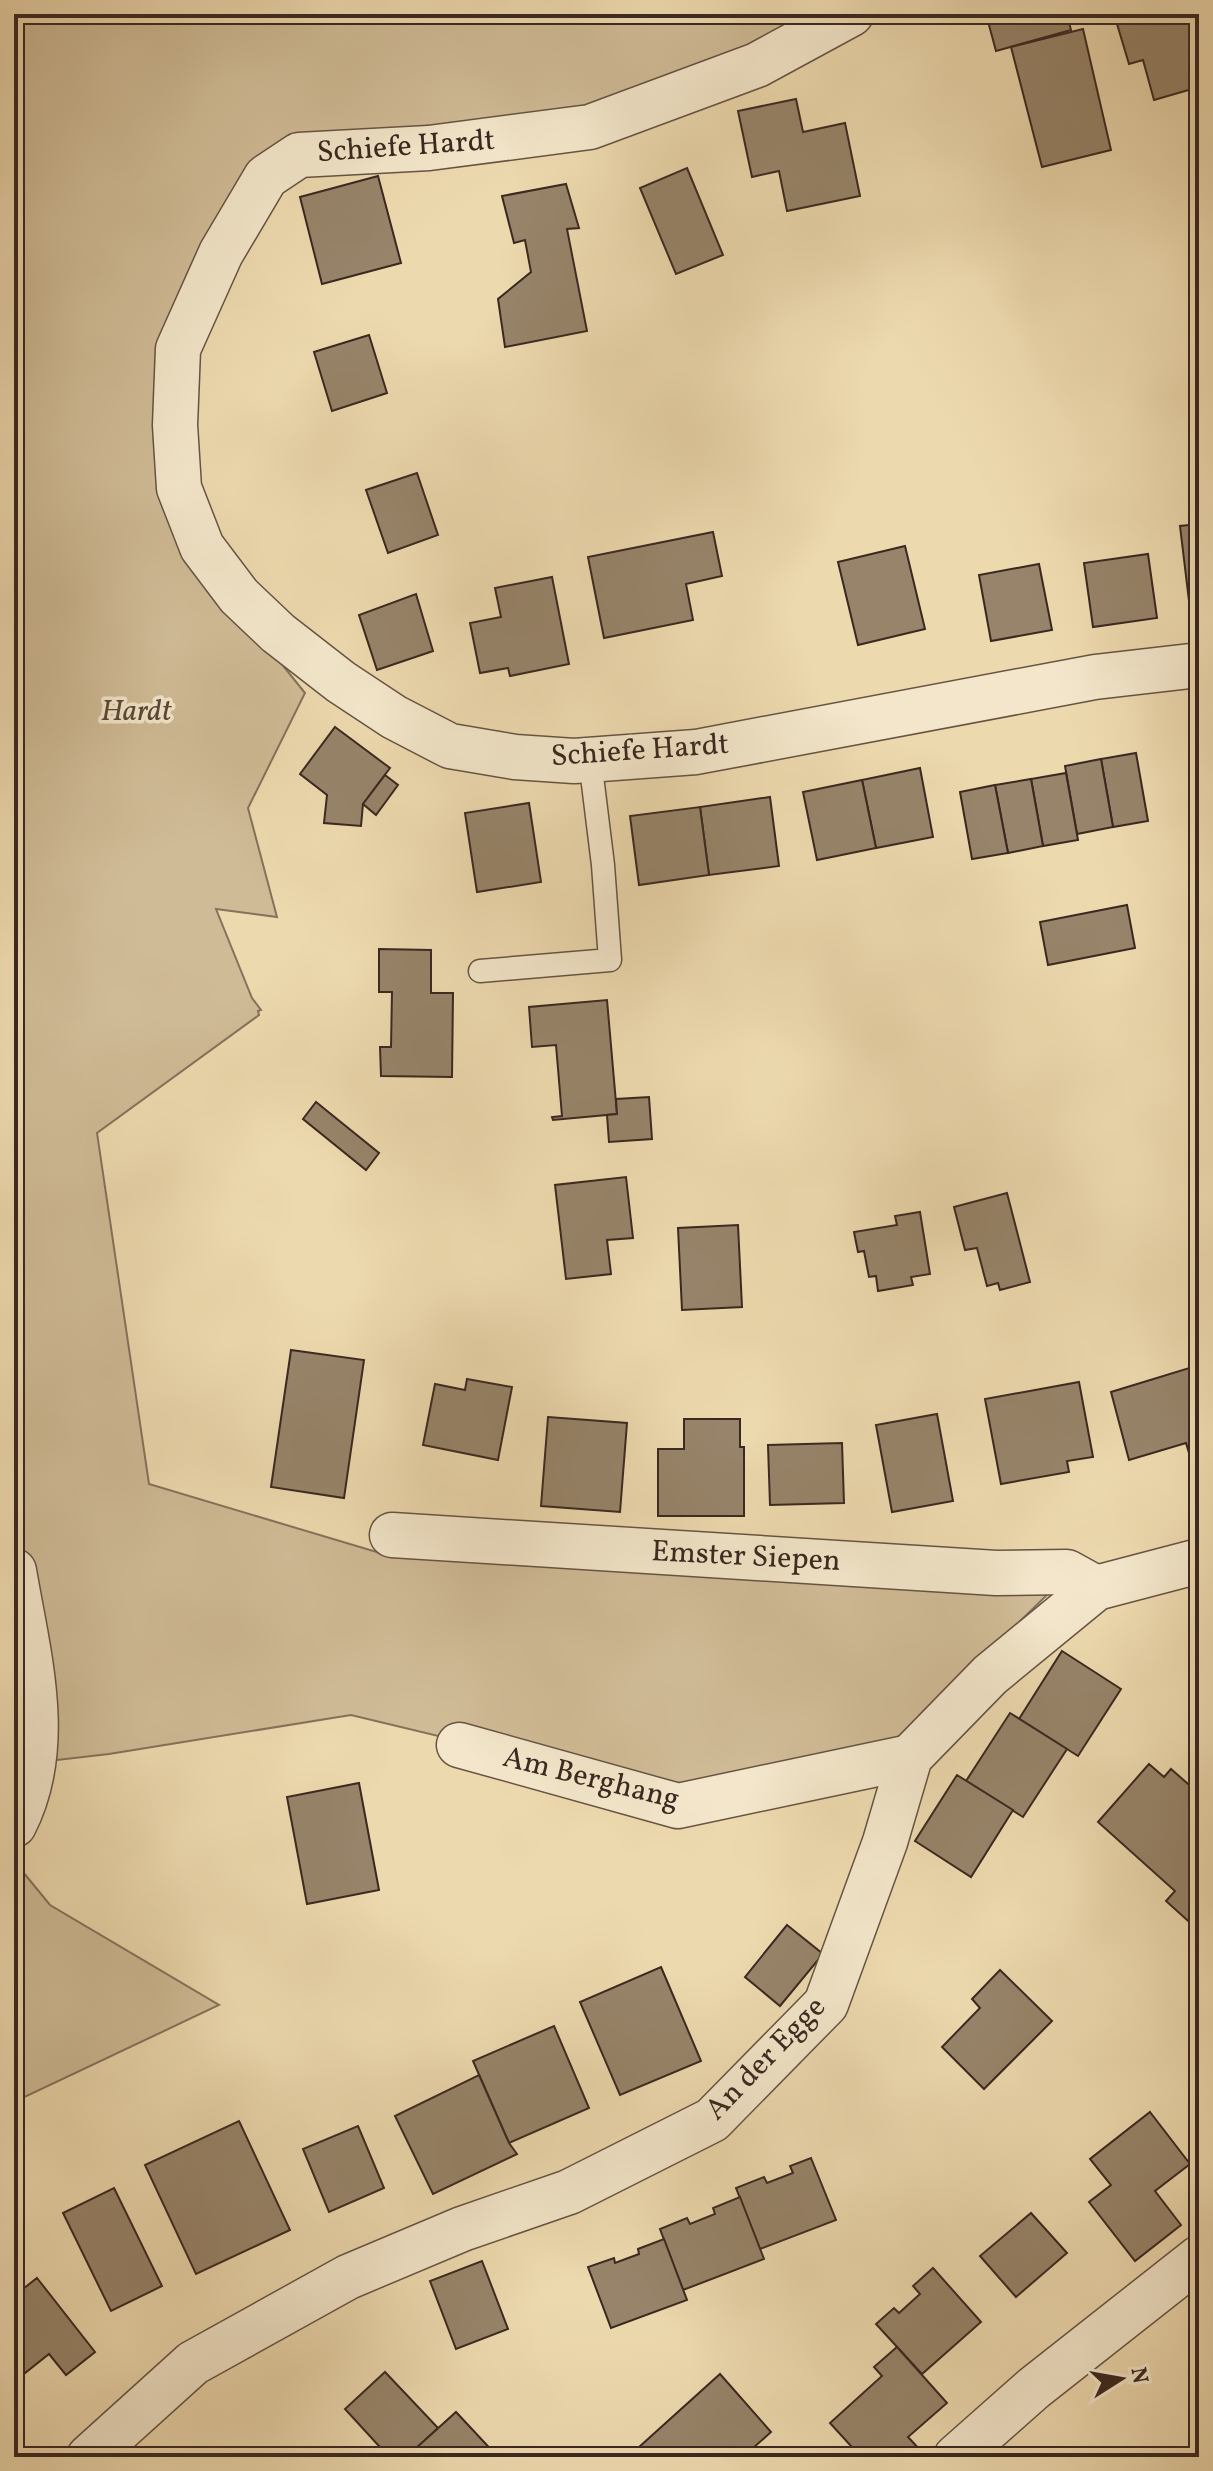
<svg xmlns="http://www.w3.org/2000/svg" width="1213" height="2471" font-family="Vollkorn,serif">
<style>
.green{fill:#cfbb96;stroke:#84725c;stroke-width:2}
.building{fill:#97846a;stroke:#3a2821;stroke-width:2}
.lines{fill:none;stroke-linecap:round;stroke-linejoin:round}
.service-casing{stroke:#675444;stroke-width:25}
.minor-casing{stroke:#675444;stroke-width:47}
.tertiary-casing{stroke:#675444;stroke-width:47}
.service{stroke:#f3e6ca;stroke-width:22}
.minor{stroke:#f3e6ca;stroke-width:44}
.tertiary{stroke:#f3e6ca;stroke-width:44}
.labels{text-anchor:middle;dominant-baseline:central;stroke-width:7;stroke-linejoin:round;paint-order:stroke}
.street-label{font-size:30px;fill:#3a2821;stroke:#f3e6ca}
.park-label{font-size:30px;font-style:italic;fill:#584538;stroke:#f3e6ca}
</style>
<rect width="100%" height="100%" fill="#edd9ae"/>
<filter id="stains"><feTurbulence type="fractalNoise" baseFrequency=".0025" numOctaves="4"/><feColorMatrix values="0 0 0 0 .2 0 0 0 0 .09 0 0 0 0 .02 0 0 0 .5 -.17"/></filter>
<radialGradient id="worn" r=".72"><stop offset=".6" stop-color="#630" stop-opacity="0"/><stop offset="1" stop-color="#630" stop-opacity=".3"/></radialGradient>
<!-- green -->
<g class="green">
<polygon points="14,14 819,14 657,90 570,110 269,156 154,398 272,652 305,693 248,808 277,917 216,909 252,998 261,1010 258,1011 259,1015 97,1133 149,1484 390,1556 1054,1588 898,1741 687,1796 351,1715 109,1754 14,1765"/>
<polygon points="14,1861 50,1905 219,2005 14,2102"/>
</g>
<!-- building -->
<g class="building">
<polygon points="986,14 1067,14 1071,30 996,51"/>
<polygon points="1114,14 1190,14 1199,45 1199,87 1154,100 1143,60 1129,64"/>
<polygon points="1083,29 1111,150 1042,167 1011,47"/>
<polygon points="796,99 803,132 845,123 860,196 787,211 779,171 752,177 738,111"/>
<polygon points="687,168 723,255 676,274 640,188"/>
<polygon points="378,176 401,263 322,284 300,197"/>
<polygon points="566,184 579,228 567,229 587,331 505,347 498,299 531,272 525,240 514,243 502,196"/>
<polygon points="369,335 387,393 332,411 314,352"/>
<polygon points="417,473 438,535 388,553 366,490"/>
<polygon points="1199,524 1199,600 1189,601 1180,526"/>
<polygon points="713,532 722,576 686,584 693,620 604,638 588,557"/>
<polygon points="905,546 925,629 858,645 838,562"/>
<polygon points="1148,554 1157,618 1093,627 1084,563"/>
<polygon points="1039,564 1052,630 991,641 979,575"/>
<polygon points="552,577 569,664 510,676 508,668 480,673 470,623 501,617 495,588"/>
<polygon points="416,594 433,651 377,670 359,615"/>
<polygon points="335,727 390,768 363,804 361,826 324,823 327,795 300,774"/>
<polygon points="1136,753 1148,821 1113,827 1101,759"/>
<polygon points="1101,759 1113,827 1077,834 1065,766"/>
<polygon points="920,768 933,837 876,848 862,780"/>
<polygon points="1066,773 1078,840 1043,846 1031,779"/>
<polygon points="385,775 398,785 376,815 363,804"/>
<polygon points="1031,779 1043,846 1008,853 995,785"/>
<polygon points="862,780 876,848 817,860 803,792"/>
<polygon points="995,785 1008,853 972,859 960,792"/>
<polygon points="770,797 779,866 709,875 700,807"/>
<polygon points="529,803 541,882 477,892 465,813"/>
<polygon points="700,807 709,875 639,885 630,816"/>
<polygon points="1127,905 1135,948 1048,965 1040,922"/>
<polygon points="379,949 431,950 431,993 453,993 452,1077 381,1076 380,1047 391,1047 392,992 379,992"/>
<polygon points="607,1000 617,1114 553,1120 552,1117 562,1116 556,1045 532,1047 529,1007"/>
<polygon points="649,1097 652,1139 609,1142 607,1115 617,1114 616,1099"/>
<polygon points="316,1102 379,1153 366,1170 303,1119"/>
<polygon points="626,1177 633,1238 607,1240 611,1274 566,1279 555,1185"/>
<polygon points="1007,1193 1030,1282 1000,1290 998,1283 987,1286 977,1248 965,1250 954,1207"/>
<polygon points="920,1212 930,1274 911,1277 913,1285 878,1291 876,1276 869,1277 864,1251 858,1252 854,1232 897,1225 895,1216"/>
<polygon points="738,1225 742,1307 682,1310 678,1228"/>
<polygon points="291,1350 364,1360 344,1498 271,1487"/>
<polygon points="1199,1365 1199,1450 1189,1453 1186,1443 1129,1460 1111,1392"/>
<polygon points="467,1379 512,1387 498,1460 423,1445 435,1384 465,1390"/>
<polygon points="1079,1382 1093,1457 1067,1461 1069,1472 1001,1484 985,1399"/>
<polygon points="937,1414 953,1501 892,1512 876,1425"/>
<polygon points="548,1417 627,1423 620,1512 541,1506"/>
<polygon points="684,1419 740,1419 740,1447 744,1447 744,1516 658,1516 658,1449 684,1449"/>
<polygon points="842,1443 844,1503 770,1505 768,1445"/>
<polygon points="1062,1651 1121,1689 1078,1756 1019,1719"/>
<polygon points="1010,1713 1067,1749 1023,1817 966,1781"/>
<polygon points="1149,1764 1164,1777 1171,1769 1196,1791 1193,1795 1199,1801 1199,1924 1196,1928 1166,1901 1175,1891 1098,1822"/>
<polygon points="957,1775 1013,1810 971,1877 915,1841"/>
<polygon points="359,1783 379,1890 307,1904 287,1797"/>
<polygon points="787,1925 823,1954 780,2006 745,1977"/>
<polygon points="661,1967 701,2061 620,2095 580,2002"/>
<polygon points="1000,1970 1052,2021 984,2089 942,2047 980,2008 972,1999"/>
<polygon points="554,2026 589,2108 509,2143 473,2061"/>
<polygon points="479,2075 509,2143 517,2154 433,2194 395,2116"/>
<polygon points="1150,2112 1190,2164 1155,2191 1181,2225 1135,2261 1089,2202 1111,2185 1090,2159"/>
<polygon points="239,2121 290,2230 196,2274 145,2165"/>
<polygon points="358,2126 384,2188 329,2212 303,2149"/>
<polygon points="811,2158 836,2220 760,2249 736,2188 764,2177 767,2183 793,2173 790,2166"/>
<polygon points="114,2188 162,2286 111,2311 63,2213"/>
<polygon points="740,2197 764,2259 683,2290 660,2229 687,2218 690,2224 715,2214 713,2208"/>
<polygon points="1031,2213 1067,2253 1016,2297 980,2256"/>
<polygon points="664,2239 687,2300 611,2328 588,2267 614,2258 615,2263 639,2254 638,2249"/>
<polygon points="482,2261 508,2329 456,2349 430,2281"/>
<polygon points="933,2268 981,2322 922,2374 876,2324 894,2308 899,2313 920,2294 913,2286"/>
<polygon points="37,2278 95,2352 66,2375 49,2354 20,2377 14,2369 14,2296"/>
<polygon points="897,2347 947,2403 908,2437 921,2451 914,2457 861,2457 830,2423 882,2376 874,2367"/>
<polygon points="385,2372 438,2428 407,2457 389,2457 345,2409"/>
<polygon points="720,2374 771,2432 743,2457 628,2457"/>
<polygon points="456,2412 498,2457 423,2457 415,2449"/>
</g>
<g class="lines">
<defs>
<polyline id="service" points="480,971 610,960 603,865 590,760"/>
<g id="minor">
<polyline points="851,14 757,65 590,127 429,148 299,155 266,177 221,253 178,349 175,425 179,488 202,547 239,596 278,633 341,682 394,717 450,746 515,757 574,761 696,752 1095,677 1199,665"/>
<polyline points="392,1535 996,1573 1067,1572 1096,1588"/>
<polyline points="459,1745 678,1806 910,1757"/>
<polyline points="89,2457 193,2363 348,2277 462,2229 569,2192 712,2120 826,2004 885,1842 910,1757 990,1675 1096,1588 1199,1561"/>
<polyline points="956,2457 1034,2388 1199,2258"/>
</g>
<path id="tertiary" d="M14,1571C28,1654 55,1746 14,1825"/>
</defs>
<!-- service casing -->
<use href="#service" class="service-casing"/>
<!-- minor casing -->
<use href="#minor" class="minor-casing"/>
<!-- tertiary casing -->
<use href="#tertiary" class="tertiary-casing"/>
<!-- service -->
<use href="#service" class="service"/>
<!-- minor -->
<use href="#minor" class="minor"/>
<!-- tertiary -->
<use href="#tertiary" class="tertiary"/>
</g>
<g class="labels">
<!-- street labels -->
<g class="street-label">
<text transform="translate(406 147) rotate(-4)">Schiefe Hardt</text>
<text transform="translate(640 751) rotate(-4)">Schiefe Hardt</text>
<text transform="translate(746 1557) rotate(3)">Emster Siepen</text>
<text transform="translate(591 1779) rotate(14)">Am Berghang</text>
<text transform="translate(766 2059) rotate(-46)">An der Egge</text>
</g>
<!-- park labels -->
<g class="park-label">
<text x="136" y="712">Hardt</text>
</g>
</g>
<!-- margin -->
<rect width="1213" height="2471" fill="none" stroke="#edd9ae" stroke-width="48"/>
<rect x="16" y="16" width="1181" height="2439" fill="none" stroke="#3a2821" stroke-width="4"/>
<rect x="24" y="24" width="1165" height="2423" fill="none" stroke="#3a2821" stroke-width="2"/>
<!-- north arrow -->
<g transform="translate(1121 2379) rotate(79)" stroke="#f3e6ca" stroke-width="6" paint-order="stroke">
<path d="M0-6L14 30L0 20L-14 30Z" fill="#3a2821"/>
<text y="-12" font-size="22" font-weight="bold" text-anchor="middle" fill="#3a2821">N</text>
</g>
<rect width="100%" height="100%" filter="url(#stains)"/>
<rect width="100%" height="100%" fill="url(#worn)"/>
</svg>
